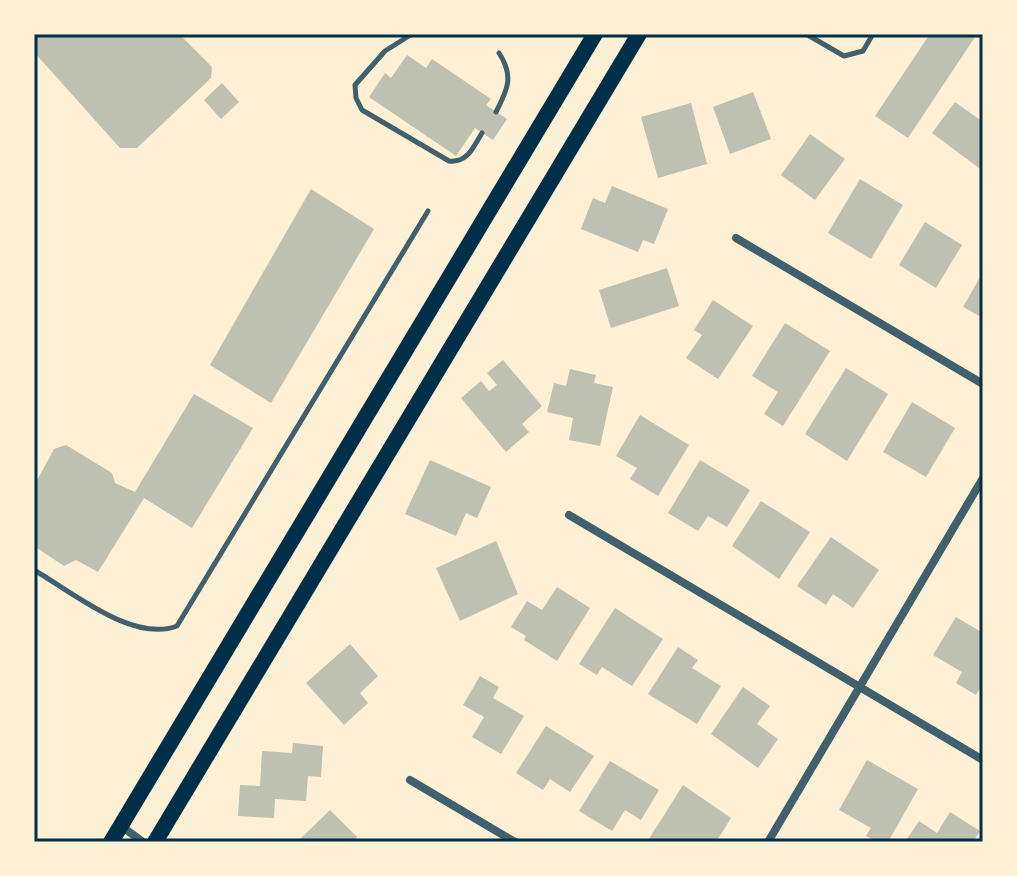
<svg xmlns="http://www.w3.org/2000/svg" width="1017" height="876" font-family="Lato,sans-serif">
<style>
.building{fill:#bec0b2}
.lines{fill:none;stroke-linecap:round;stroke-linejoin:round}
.service{stroke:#3f606c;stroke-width:5}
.minor{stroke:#3f606c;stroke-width:8}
.secondary{stroke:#003049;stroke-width:16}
.neatline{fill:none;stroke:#003049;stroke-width:3}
</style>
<rect width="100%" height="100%" fill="#fdf0d5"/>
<!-- building -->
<g class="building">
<polygon points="34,34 179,34 212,67 211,78 137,148 120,148 34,52"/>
<polygon points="930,34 977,34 908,138 875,116"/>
<polygon points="407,55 426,68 432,59 491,99 486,105 507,119 493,140 475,128 456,156 369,97 385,73 391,78"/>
<polygon points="222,83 239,102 221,119 204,100"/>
<polygon points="753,92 771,139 730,154 713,107"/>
<polygon points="955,102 983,122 983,171 932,133"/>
<polygon points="691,103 707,164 658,178 641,117"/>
<polygon points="810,134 845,159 815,200 781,175"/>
<polygon points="860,179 903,205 871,259 828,233"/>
<polygon points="612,186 668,209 654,244 643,240 638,252 581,229 593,198 605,203"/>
<polygon points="311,189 374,229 271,403 210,365"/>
<polygon points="925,222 962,245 936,288 899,265"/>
<polygon points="667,268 679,306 611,328 599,290"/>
<polygon points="983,272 983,318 963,307"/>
<polygon points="713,300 753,326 718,379 686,358 702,335 694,330"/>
<polygon points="785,323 830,351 783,426 764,414 778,392 752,376"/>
<polygon points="503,360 542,406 522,424 529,432 506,452 461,398 481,381 489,391 497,385 487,373"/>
<polygon points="846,368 888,394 847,461 805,434"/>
<polygon points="570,369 596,375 594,383 613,387 600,446 569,440 573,418 547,412 554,383 566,386"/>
<polygon points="194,394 253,428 192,528 144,498 98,572 76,560 64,566 34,546 34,486 54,449 66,445 112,473 115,483 135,492"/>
<polygon points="912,402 955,428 926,477 883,452"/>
<polygon points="640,415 689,445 658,496 630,479 637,468 616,456"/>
<polygon points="430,460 491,487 477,518 466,513 456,536 405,514"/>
<polygon points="700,460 750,490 727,527 708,516 698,531 668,513"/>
<polygon points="761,501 810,532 779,579 732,546"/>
<polygon points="831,537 879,570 853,608 833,594 826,605 797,586"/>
<polygon points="496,541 518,594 460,621 436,568"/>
<polygon points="557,587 590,608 557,661 524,640 526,636 511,627 527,601 542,610"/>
<polygon points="615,608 663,639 632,686 602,667 597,675 579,664"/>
<polygon points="956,617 983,633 983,683 976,695 956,683 962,672 933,655"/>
<polygon points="350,644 378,676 360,693 368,703 344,725 306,683"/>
<polygon points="678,647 698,660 692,668 721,686 697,724 648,694"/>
<polygon points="480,676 499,687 493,698 524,716 501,754 472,737 484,717 463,705"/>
<polygon points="743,687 770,706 757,724 778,739 758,768 711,734"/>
<polygon points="546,726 594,756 570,792 550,779 543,790 516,773"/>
<polygon points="293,743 323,746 321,777 308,776 306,801 275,799 274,818 238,816 240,785 260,786 262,751 292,753"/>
<polygon points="867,760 918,789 888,842 878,842 866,836 871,828 839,810"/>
<polygon points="610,761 659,790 641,820 625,810 612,831 579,811"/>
<polygon points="683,785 731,818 716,842 647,842"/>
<polygon points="330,810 357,837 353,842 297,842"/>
<polygon points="950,812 980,831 973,842 905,842 919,821 937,833"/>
</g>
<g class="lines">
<!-- service -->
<g class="service">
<path d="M412,34L385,51L355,85L356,98L362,110L449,161C468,163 473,147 482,133"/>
<polyline points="806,34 844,56 863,51 873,34"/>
<path d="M496,112C508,89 514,76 499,53"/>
<path d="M34,570C72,592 133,643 177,626L428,211"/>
</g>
<!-- minor -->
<g class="minor">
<polyline points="736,238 983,384"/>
<polyline points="569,515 983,760"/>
<polyline points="410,780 515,842"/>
<polyline points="121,826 143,842"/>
<polyline points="768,842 983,478"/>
</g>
<!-- secondary -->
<g class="secondary">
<polyline points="111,842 595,34"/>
<polyline points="155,842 639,34"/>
</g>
</g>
<!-- border -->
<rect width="1017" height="876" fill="none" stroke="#fdf0d5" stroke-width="72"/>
<rect x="36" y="36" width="945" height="804" class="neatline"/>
</svg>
